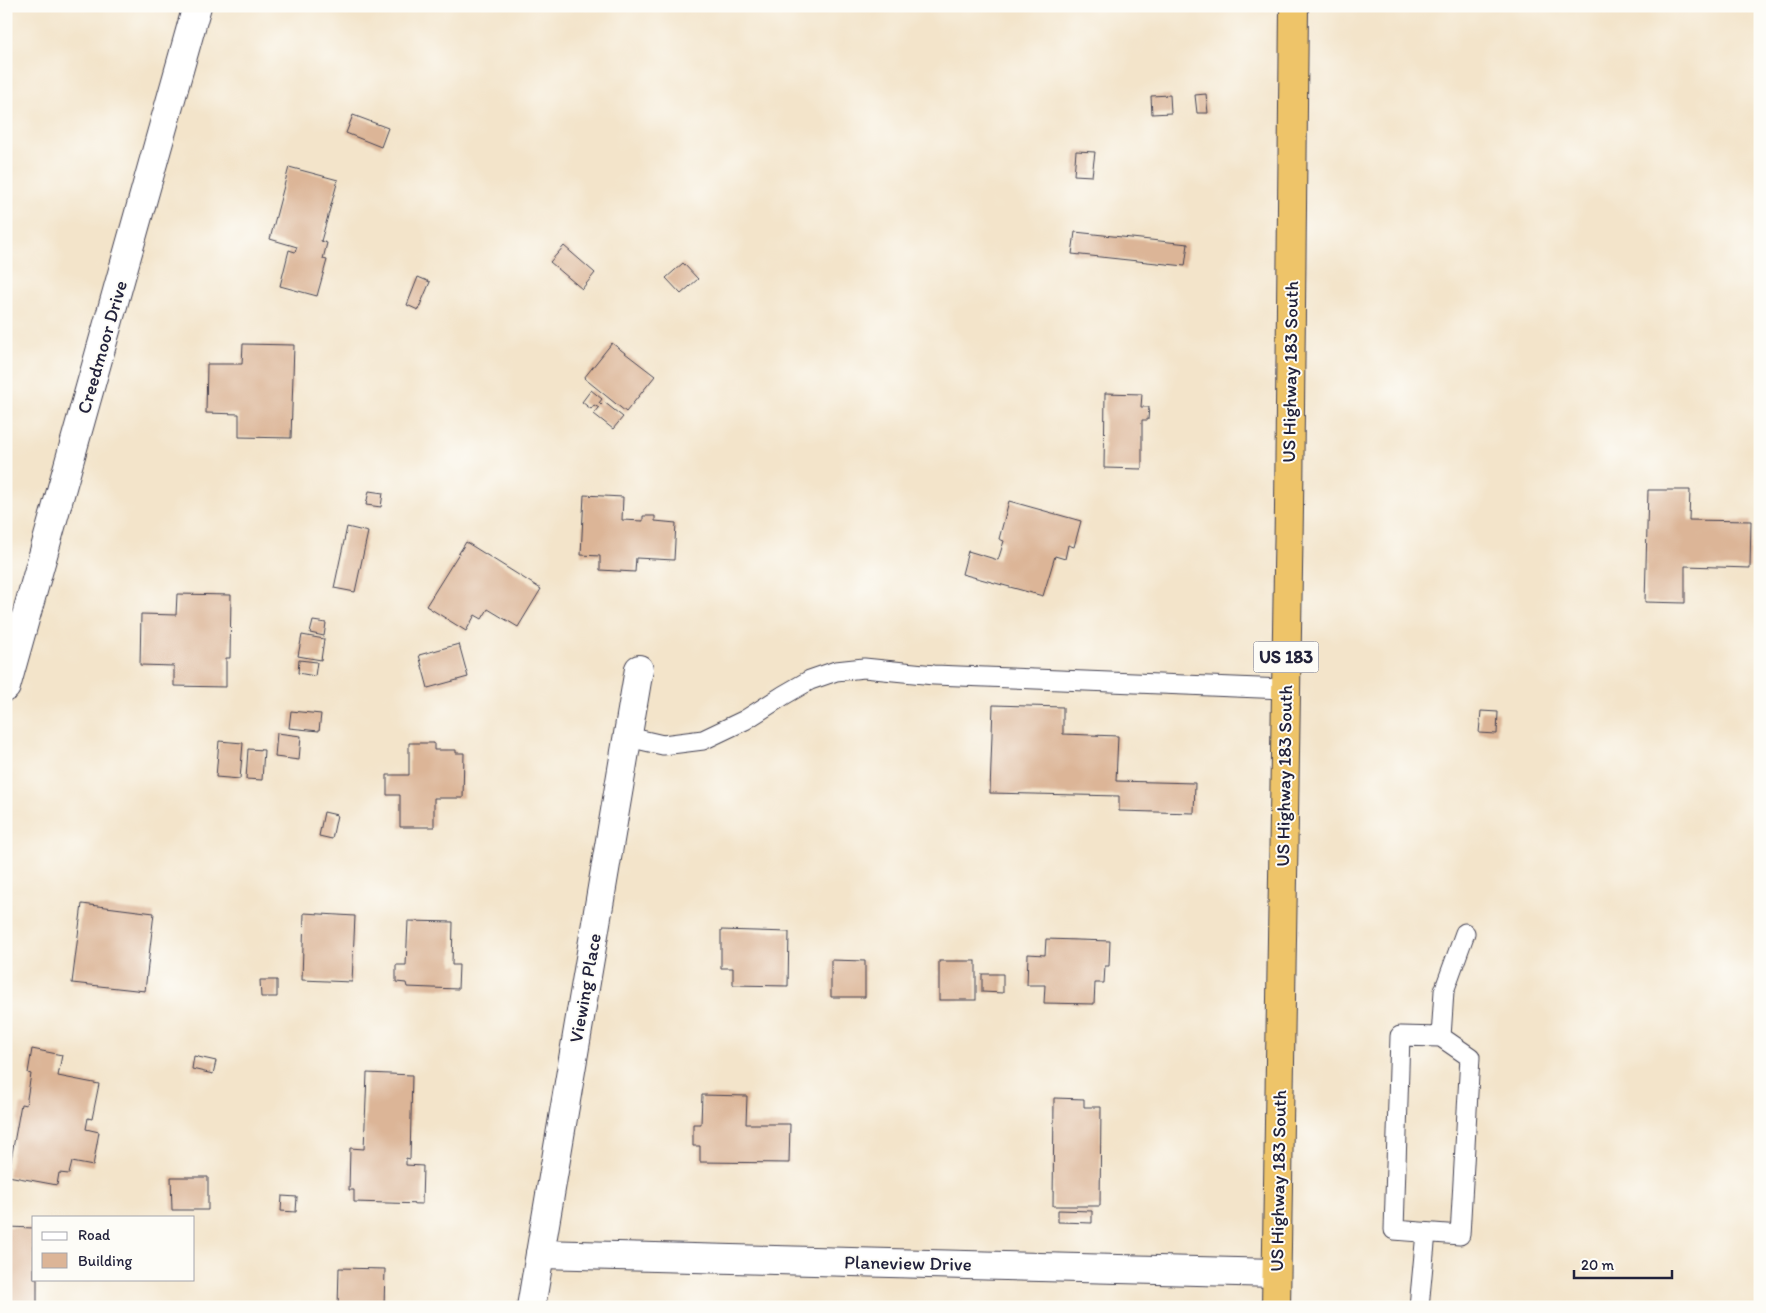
<svg xmlns="http://www.w3.org/2000/svg" width="1766" height="1313" font-family="Itim,sans-serif">
<style>
.building{fill:#dcb597}
.lines{fill:none;stroke-linecap:round;stroke-linejoin:round}
.lane-casing{stroke:#413f50;stroke-width:21}
.street-casing{stroke:#413f50;stroke-width:30}
.highway-casing{stroke:#413f50;stroke-width:30}
.lane{stroke:#fff;stroke-width:19}
.street{stroke:#fff;stroke-width:28}
.highway{stroke:#eec469;stroke-width:28}
.labels{text-anchor:middle;dominant-baseline:central;stroke-width:4;stroke-linejoin:round;paint-order:stroke}
.shield{fill:#fdfcf7;stroke:#646373;stroke-width:1}
.shield-label{font-size:18px;font-weight:bold;fill:#22223b}
.street-label{font-size:19px;fill:#22223b;stroke:#fdfcf7}
</style>
<rect width="100%" height="100%" fill="#fdfcf7"/>
<filter id="ink" filterUnits="userSpaceOnUse"><feTurbulence type="fractalNoise" baseFrequency=".02" numOctaves="2"/><feDisplacementMap in="SourceGraphic" scale="10" xChannelSelector="R" yChannelSelector="G"/><feConvolveMatrix kernelMatrix="1 2 1 2 8 2 1 2 1" color-interpolation-filters="sRGB"/></filter>
<filter id="wash" filterUnits="userSpaceOnUse"><feTurbulence type="fractalNoise" baseFrequency=".0096" numOctaves="4" result="noise"/><feDisplacementMap in="SourceGraphic" scale="20" xChannelSelector="R" yChannelSelector="G"/><feGaussianBlur stdDeviation="1.12" result="paint"/><feColorMatrix in="noise" values="0 0 0 0 0 0 0 0 0 0 0 0 0 0 0 0 0 1.4 0 .05"/><feComposite in="paint" operator="in"/></filter>
<g filter="url(#wash)">
<rect width="100%" height="100%" fill="#f3e4ca"/>
<g id="blocks">
<!-- building -->
<g class="building">
<polygon points="1206,94 1208,113 1197,113 1195,95"/>
<polygon points="1170,95 1171,113 1152,114 1151,96"/>
<polygon points="353,115 388,128 381,147 346,133"/>
<polygon points="1076,151 1095,152 1092,176 1074,175"/>
<polygon points="289,167 338,180 321,241 327,243 323,259 327,260 317,296 280,286 289,250 295,252 297,247 270,239"/>
<polygon points="1075,232 1188,244 1185,266 1072,254"/>
<polygon points="564,246 595,273 582,289 550,262"/>
<polygon points="683,263 698,279 681,294 666,278"/>
<polygon points="418,277 430,282 418,310 407,305"/>
<polygon points="612,343 655,376 626,412 584,378"/>
<polygon points="243,344 294,345 291,438 239,437 239,414 206,413 207,364 242,364"/>
<polygon points="591,390 602,399 599,403 601,405 604,402 623,417 613,429 594,414 599,408 594,405 591,409 582,402"/>
<polygon points="1105,393 1142,394 1141,407 1149,407 1148,420 1142,420 1142,469 1104,468"/>
<polygon points="1648,490 1690,490 1689,520 1751,521 1750,568 1685,566 1685,603 1645,602"/>
<polygon points="369,491 383,493 381,507 366,505"/>
<polygon points="584,495 623,497 622,520 643,521 643,516 655,516 655,521 676,523 674,560 636,558 635,572 600,570 600,556 581,555"/>
<polygon points="1009,501 1081,521 1074,547 1068,545 1065,559 1055,556 1043,596 962,574 968,551 998,560 1004,541 999,539"/>
<polygon points="347,527 368,532 355,592 334,588"/>
<polygon points="466,542 541,589 518,627 488,609 482,619 475,615 466,631 426,606"/>
<polygon points="177,594 231,595 230,658 226,658 226,687 174,686 174,666 140,665 141,614 176,615"/>
<polygon points="313,621 326,623 324,636 310,633"/>
<polygon points="302,635 324,639 321,660 298,656"/>
<polygon points="459,644 468,677 428,688 419,655"/>
<polygon points="299,660 317,662 315,676 298,673"/>
<polygon points="993,705 1063,707 1063,734 1118,736 1116,781 1195,783 1194,813 1119,811 1119,796 990,793"/>
<polygon points="291,711 321,714 319,731 289,728"/>
<polygon points="1481,711 1498,712 1497,734 1479,733"/>
<polygon points="277,733 301,736 299,760 275,757"/>
<polygon points="219,741 243,743 240,779 216,777"/>
<polygon points="409,743 434,743 434,750 456,750 456,753 464,753 463,798 434,798 434,827 400,827 400,795 387,795 387,775 409,775"/>
<polygon points="248,749 264,750 262,780 246,779"/>
<polygon points="324,812 337,815 332,839 319,836"/>
<polygon points="82,904 154,913 145,991 72,983"/>
<polygon points="304,913 355,916 352,982 302,980"/>
<polygon points="408,921 453,922 452,965 459,965 458,989 407,987 406,983 396,982 396,965 406,965"/>
<polygon points="721,930 789,932 788,986 733,985 733,968 721,968"/>
<polygon points="1046,939 1110,941 1109,966 1105,966 1104,983 1095,983 1094,1004 1044,1003 1045,985 1027,985 1028,954 1045,955"/>
<polygon points="831,960 865,961 865,997 831,997"/>
<rect x="939" y="961" width="37" height="39"/>
<polygon points="982,974 1003,974 1003,993 982,992"/>
<polygon points="260,980 277,980 277,997 261,997"/>
<polygon points="32,1049 62,1055 58,1076 99,1084 92,1119 88,1118 86,1129 99,1132 93,1166 72,1162 69,1174 59,1173 57,1185 8,1176 21,1104 26,1105 31,1074 28,1073"/>
<polygon points="194,1056 216,1061 213,1074 192,1069"/>
<polygon points="367,1073 412,1075 410,1159 406,1158 406,1165 423,1166 422,1204 354,1202 354,1190 349,1190 350,1148 364,1149"/>
<polygon points="702,1095 747,1096 746,1124 790,1124 789,1163 700,1162 700,1146 693,1146 693,1124 701,1124"/>
<polygon points="1054,1098 1084,1099 1084,1107 1101,1107 1100,1206 1053,1206"/>
<polygon points="171,1177 208,1177 208,1210 172,1210"/>
<polygon points="282,1196 297,1197 296,1212 281,1211"/>
<polygon points="1058,1210 1092,1211 1092,1223 1058,1222"/>
<polygon points="8,1227 34,1228 34,1279 37,1279 37,1307 6,1307 6,1233 8,1233"/>
<polygon points="339,1268 385,1269 384,1307 338,1307"/>
</g>
</g>
</g>
<g filter="url(#ink)">
<use href="#blocks" fill-opacity="0" stroke="#413f50" stroke-width="1"/>
<g class="lines">
<defs>
<g id="lane">
<polyline points="628,737 663,745 703,740 745,720 784,695 810,680 836,671 864,668 934,675 1286,689"/>
<polygon points="1400,1036 1441,1037 1470,1057 1460,1235 1394,1230"/>
<polyline points="1441,1037 1444,991 1465,933"/>
<polyline points="1419,1307 1426,1233"/>
</g>
<g id="street">
<polyline points="6,687 197,6"/>
<polyline points="540,1254 1276,1273"/>
<polyline points="531,1307 639,669"/>
</g>
<polyline id="highway" points="1276,1307 1289,508 1294,6"/>
</defs>
<!-- lane casing -->
<use href="#lane" class="lane-casing"/>
<!-- street casing -->
<use href="#street" class="street-casing"/>
<!-- highway casing -->
<use href="#highway" class="highway-casing"/>
<!-- lane -->
<use href="#lane" class="lane"/>
<!-- street -->
<use href="#street" class="street"/>
<!-- highway -->
<use href="#highway" class="highway"/>
</g>
</g>
<g class="labels">
<!-- shield labels -->
<rect class="shield" x="1253.5" y="641.5" width="65" height="31" rx="4"/>
<g class="shield-label">
<text x="1286" y="657">US 183</text>
</g>
<!-- street labels -->
<g class="street-label">
<text transform="translate(102 347) rotate(-74)">Creedmoor Drive</text>
<text transform="translate(1290 372) rotate(-89)">US Highway 183 South</text>
<text transform="translate(1284 776) rotate(-89)">US Highway 183 South</text>
<text transform="translate(585 988) rotate(-80)">Viewing Place</text>
<text transform="translate(1278 1181) rotate(-89)">US Highway 183 South</text>
<text transform="translate(908 1263) rotate(1)">Planeview Drive</text>
</g>
</g>
<!-- margin -->
<rect width="1766" height="1313" fill="none" stroke="#fdfcf7" stroke-width="25"/>
<!-- legend -->
<rect x="32" y="1216" width="162" height="65" fill="#fdfcf7" stroke="#a5a5ac"/>
<rect x="42" y="1232" width="25" height="8" fill="#ffffff" stroke="#a5a5ac"/>
<text x="78" y="1240" font-size="15" fill="#22223b">Road</text>
<rect x="42" y="1253" width="25" height="15" fill="#dcb597" stroke="#a5a5ac"/>
<text x="78" y="1266" font-size="15" fill="#22223b">Building</text>
<!-- scale -->
<path d="M1574 1270v8h98v-8" fill="none" stroke="#22223b" stroke-width="2.5"/>
<text x="1581" y="1270" font-size="15" fill="#22223b" stroke="#fdfcf7" stroke-width="4" paint-order="stroke">20 m</text>
</svg>
